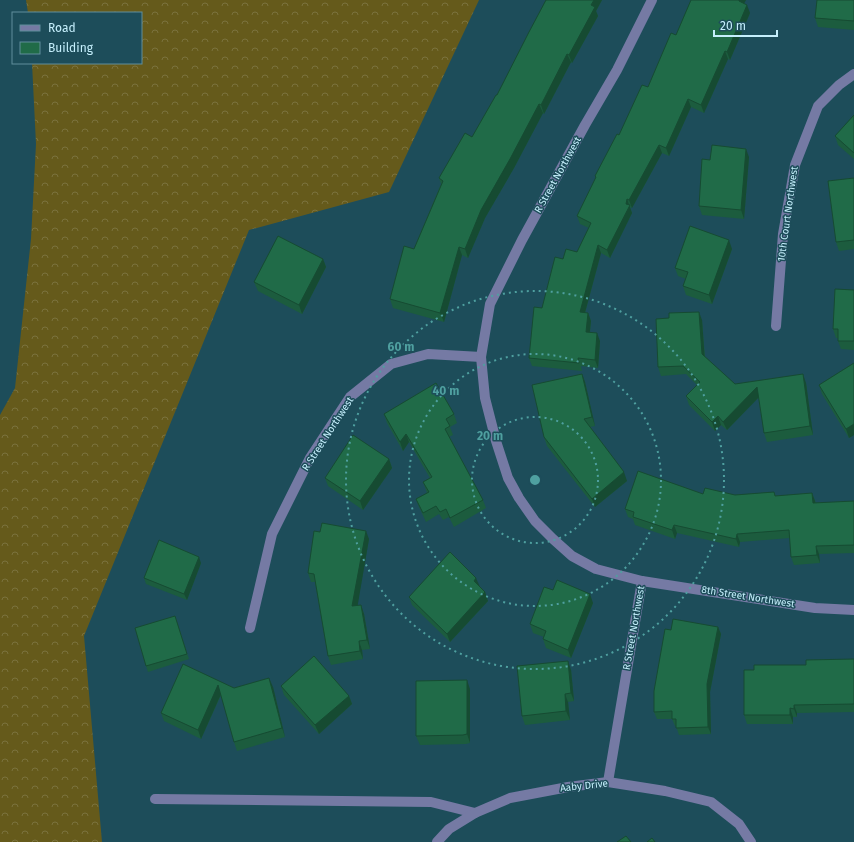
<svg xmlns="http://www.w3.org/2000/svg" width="854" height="842" font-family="'Fira Sans',sans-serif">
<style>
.forest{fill:url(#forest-crowns)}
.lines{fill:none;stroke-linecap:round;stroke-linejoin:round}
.minor{stroke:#757aa4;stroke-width:10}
.wall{fill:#1c5c3e}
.shaded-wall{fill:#164b32}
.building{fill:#206b48;stroke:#164b32}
.ring{fill:none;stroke:#4fa0a0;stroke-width:2;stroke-dasharray:2 4}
.labels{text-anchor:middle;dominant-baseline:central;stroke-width:3;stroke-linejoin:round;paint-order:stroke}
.street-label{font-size:10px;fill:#c5effc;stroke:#1d4d5a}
.centre{fill:#4fa0a0;stroke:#1d4d5a;stroke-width:2}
.ring-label{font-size:12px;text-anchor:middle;font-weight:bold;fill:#4fa0a0;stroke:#1d4d5a;stroke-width:3;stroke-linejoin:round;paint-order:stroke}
</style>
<defs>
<pattern id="forest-crowns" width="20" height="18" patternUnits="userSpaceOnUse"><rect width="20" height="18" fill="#655a1b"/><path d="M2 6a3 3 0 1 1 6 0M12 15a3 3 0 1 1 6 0" fill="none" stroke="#7a723d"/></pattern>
</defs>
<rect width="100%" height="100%" fill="#1d4d5a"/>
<!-- forest -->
<polygon class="forest" points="26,0 479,0 389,192 249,230 84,636 102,842 0,842 0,415 15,388 31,239 36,144 32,63 141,63 141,13 28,13"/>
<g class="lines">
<!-- minor -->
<g class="minor">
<polyline points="776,326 783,234 795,165 818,106 839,85 854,74"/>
<polyline points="642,581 815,608 854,610"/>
<polyline points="250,628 272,534 310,458 350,397 391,364 428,354 481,357"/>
<polyline points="608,782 642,581 596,569 572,556 553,539 535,521 519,498 508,478 496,441 485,398 481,357 490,304 522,240 585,125 617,70 652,0"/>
<polyline points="155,799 431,802 475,813"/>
<polyline points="437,842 449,829 475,813 510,798 568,787 608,782 665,791 711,802 739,824 751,842"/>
</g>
</g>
<!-- wall -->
<g class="wall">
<polygon points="546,0 602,0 596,11 598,16 572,63 571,62 544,114 543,113 514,168 485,218 468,258 462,255 444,322 393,308 390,299 414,249 441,184 439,178 472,137 497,95"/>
<polygon points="691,0 746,0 744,3 750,13 730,60 728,59 704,113 691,107 669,156 662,153 632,208 630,207 632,213 610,258 601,253 585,313 588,313 591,321 590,332 600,341 598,368 581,366 582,371 532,366 529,358 542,308 563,259 577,252 589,228 580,224 577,216 596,178 595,176 648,87 676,35"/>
<polygon points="854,0 854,30 818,27 815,18"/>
<polygon points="854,115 854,159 838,145 835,136"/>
<polygon points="749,157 744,219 702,215 699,206 710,160"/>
<polygon points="854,178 854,249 839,251 836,242"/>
<polygon points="732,249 712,304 686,295 683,286 686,279 678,276 675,268"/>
<polygon points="323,259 326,267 302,314 258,291 254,282"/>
<polygon points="854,290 854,350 841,349 838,341 838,338 836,338 833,329"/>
<polygon points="702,320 705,357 735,384 806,383 813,435 767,442 764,433 759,397 727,430 721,425 715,431 689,405 686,396 697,385 686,374 661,376 658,367"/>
<polygon points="854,363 854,435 849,438 822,394 819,385"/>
<polygon points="582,374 585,382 595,426 590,427 627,481 595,507 547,446 544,437"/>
<polygon points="384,414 454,414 457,423 450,427 453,435 449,437 483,500 486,508 454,527 449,517 443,520 439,514 426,522 419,507 416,499 427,493 423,482 430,478 409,442 403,451 387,423"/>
<polygon points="389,459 392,468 363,510 328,486 325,478"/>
<polygon points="774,492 776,496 812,493 816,503 854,501 854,553 819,554 820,563 794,565 791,557 790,538 740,542 739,547 677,533 675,539 635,525 633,519 628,517 625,509 703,494 735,495"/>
<polygon points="369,539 357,606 361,605 364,614 370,649 362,650 363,659 331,665 328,656 315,582 311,582 308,573"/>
<polygon points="201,563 187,600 146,584 144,578"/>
<polygon points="480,587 485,592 488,601 450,642 412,605 409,597"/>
<polygon points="553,590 593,603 571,658 546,648 543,639 544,637 533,633 530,624"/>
<polygon points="177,622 189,659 148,672 146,666"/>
<polygon points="718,627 721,634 710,692 711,734 679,735 676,726 675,726 672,719 657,719 654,712"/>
<polygon points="854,659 854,712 797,713 797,717 793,717 793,724 747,724 744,715 754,670 806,665"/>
<polygon points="571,670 574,701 568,702 570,720 525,725 522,716"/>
<polygon points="281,686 349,696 352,704 319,734 284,695"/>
<polygon points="273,687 285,737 237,751 234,742 221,695 201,739 164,721 161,713 234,688"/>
<polygon points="470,689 470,743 466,744 420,745 416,736"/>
</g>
<!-- shaded-wall -->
<g class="shaded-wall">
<polygon points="594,0 602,0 596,11 598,16 572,63 569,55"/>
<polygon points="739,0 746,0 741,9 739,1"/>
<polygon points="747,5 750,13 730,60 727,52"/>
<polygon points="725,51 728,59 704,113 701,105"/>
<polygon points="567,54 571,62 544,114 541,105"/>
<polygon points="688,99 691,107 669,156 666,148"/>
<polygon points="539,104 543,113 514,168 485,218 468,258 465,249 481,210"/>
<polygon points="659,145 662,153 632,208 629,200"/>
<polygon points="746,149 749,157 744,219 741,210"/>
<polygon points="627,199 632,213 610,258 607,250 626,204"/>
<polygon points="729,240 732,249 712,304 709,295"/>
<polygon points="598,245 601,253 583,320 580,312"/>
<polygon points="459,247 462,255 444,322 440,313"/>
<polygon points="323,259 326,267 302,314 299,305"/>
<polygon points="699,312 702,320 705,363 702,354"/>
<polygon points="588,313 591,321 589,339 586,332"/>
<polygon points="597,333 600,341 598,368 595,360"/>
<polygon points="582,374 585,382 595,426 592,417"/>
<polygon points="803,374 806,383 813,435 810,426"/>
<polygon points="757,387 761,395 727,430 723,422"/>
<polygon points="718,416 721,425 715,431 712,422"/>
<polygon points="854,424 854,435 849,438 846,429"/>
<polygon points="406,434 409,442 403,451 400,442"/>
<polygon points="389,459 392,468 363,510 360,501"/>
<polygon points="624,472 627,481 595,507 592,499"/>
<polygon points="812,493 815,501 816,511 813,503"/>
<polygon points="674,525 677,533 675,539 672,530"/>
<polygon points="366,531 369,539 356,615 352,606"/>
<polygon points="737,534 740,542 739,547 736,539"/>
<polygon points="816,546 819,554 820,563 817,555"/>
<polygon points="199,557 201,563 187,600 184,594"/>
<polygon points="476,578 480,587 474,581"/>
<polygon points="485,592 488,601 450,642 447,634"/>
<polygon points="590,594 593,603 571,658 568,650"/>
<polygon points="361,605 364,614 370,649 367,640"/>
<polygon points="718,627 721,634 710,692 711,734 708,727 707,684"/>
<polygon points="359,641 362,650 363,659 360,651"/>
<polygon points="568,661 571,670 574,701 571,693"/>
<polygon points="269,678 273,687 285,737 282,728"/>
<polygon points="467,680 470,689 470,743 467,734"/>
<polygon points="218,685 221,694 201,739 198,730"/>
<polygon points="565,694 568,702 570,720 566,711"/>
<polygon points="349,696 352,704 319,734 315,725"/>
<polygon points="794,705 797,713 797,717 794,709"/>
<polygon points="790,708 793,717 793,724 790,715"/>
</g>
<!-- building -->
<g class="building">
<polygon points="546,0 594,0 591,5 595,7 569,55 567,54 541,105 539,104 510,159 481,210 465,249 459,247 440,313 390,299 404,246 414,249 443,181 439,178 465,133 472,137 496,95 497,95 529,32"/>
<polygon points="691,0 739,0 739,1 747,5 727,52 725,51 701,105 688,99 666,148 659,145 629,200 627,199 626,204 630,205 607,250 598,245 580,312 588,313 586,332 597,333 595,360 578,358 579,363 529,358 534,307 542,308 555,257 563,259 566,249 577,252 591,223 577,216 596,177 595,176 617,134 619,135 642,85 648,87 671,33 676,35"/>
<polygon points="817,0 854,0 854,21 815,18"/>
<polygon points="854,115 854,153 835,136"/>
<polygon points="712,145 746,149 741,210 699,206 702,159 710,160"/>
<polygon points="854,178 854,240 836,242 828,181"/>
<polygon points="690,226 729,240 709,295 683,286 688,272 675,268"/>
<polygon points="278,236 323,259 299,305 254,282"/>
<polygon points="835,289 854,290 854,341 838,341 838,329 833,329"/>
<polygon points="699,312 702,354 735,384 803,374 810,426 764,433 757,387 723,422 718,416 712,422 686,396 700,382 683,366 658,367 656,319 669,318 669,313"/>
<polygon points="854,363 854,424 846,429 819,385"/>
<polygon points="582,374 592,417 584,419 624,472 592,499 544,437 532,385"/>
<polygon points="436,383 454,414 446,419 450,426 445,429 483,500 450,518 446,509 440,512 436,506 423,513 416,499 429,492 423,482 432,477 406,434 400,442 384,414"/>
<polygon points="353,435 389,459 360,501 325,478"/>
<polygon points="638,471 703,494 705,488 735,495 774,492 775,496 812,493 813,503 854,501 854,545 816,546 817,555 791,557 789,530 737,534 736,539 674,525 672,530 633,517 634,512 625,509"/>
<polygon points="322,523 366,531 352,606 361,605 367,640 359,641 360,651 328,656 314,574 308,573 314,531 320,532"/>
<polygon points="159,540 199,557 184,594 144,578"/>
<polygon points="450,552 476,578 474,581 485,592 447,634 409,597"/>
<polygon points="557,580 590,594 568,650 543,639 546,631 530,624 544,587 553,590"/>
<polygon points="175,616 187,654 146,666 135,628"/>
<polygon points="673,619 718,627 707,684 708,727 676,728 676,719 672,719 672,711 654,712 654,691 665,629 671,630"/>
<polygon points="314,656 349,696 315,725 281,686"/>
<polygon points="854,659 854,704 794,705 794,709 790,708 790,715 744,715 744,670 754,670 754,665 806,665 806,660"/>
<polygon points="568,661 571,693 565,694 566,711 522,716 517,666"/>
<polygon points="183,664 234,688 269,678 282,728 234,742 218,685 198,730 161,713"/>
<polygon points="467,680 467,734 463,735 416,736 416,681"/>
<polygon points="626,836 631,842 617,842"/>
<polygon points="652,838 655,842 647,842"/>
</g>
<!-- distance rings -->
<g class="ring">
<circle cx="535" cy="480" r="63"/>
<circle cx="535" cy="480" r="126"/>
<circle cx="535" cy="480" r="189"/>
</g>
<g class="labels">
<!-- street labels -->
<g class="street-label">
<text transform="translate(558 175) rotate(-61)">R Street Northwest</text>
<text transform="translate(788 214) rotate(-82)">10th Court Northwest</text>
<text transform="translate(328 434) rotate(-57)">R Street Northwest</text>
<text transform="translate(748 597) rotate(9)">8th Street Northwest</text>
<text transform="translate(634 628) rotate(-80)">R Street Northwest</text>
<text transform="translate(584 786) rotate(-6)">Aaby Drive</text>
</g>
</g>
<circle cx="535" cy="480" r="6" class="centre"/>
<g class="ring-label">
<text x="401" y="351">60 m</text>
<text x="446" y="395">40 m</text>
<text x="490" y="440">20 m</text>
</g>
<!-- legend -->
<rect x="12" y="12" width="130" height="52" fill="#1d4d5a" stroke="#608e9b"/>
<rect x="20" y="25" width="20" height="6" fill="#757aa4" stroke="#608e9b"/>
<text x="48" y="32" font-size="12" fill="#c5effc">Road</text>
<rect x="20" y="42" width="20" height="12" fill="#206b48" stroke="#608e9b"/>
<text x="48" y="52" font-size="12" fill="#c5effc">Building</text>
<!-- scale -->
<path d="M714 30v6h63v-6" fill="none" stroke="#c5effc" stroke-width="2"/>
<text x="720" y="30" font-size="12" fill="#c5effc" stroke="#1d4d5a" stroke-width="3" paint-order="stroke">20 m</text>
</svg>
